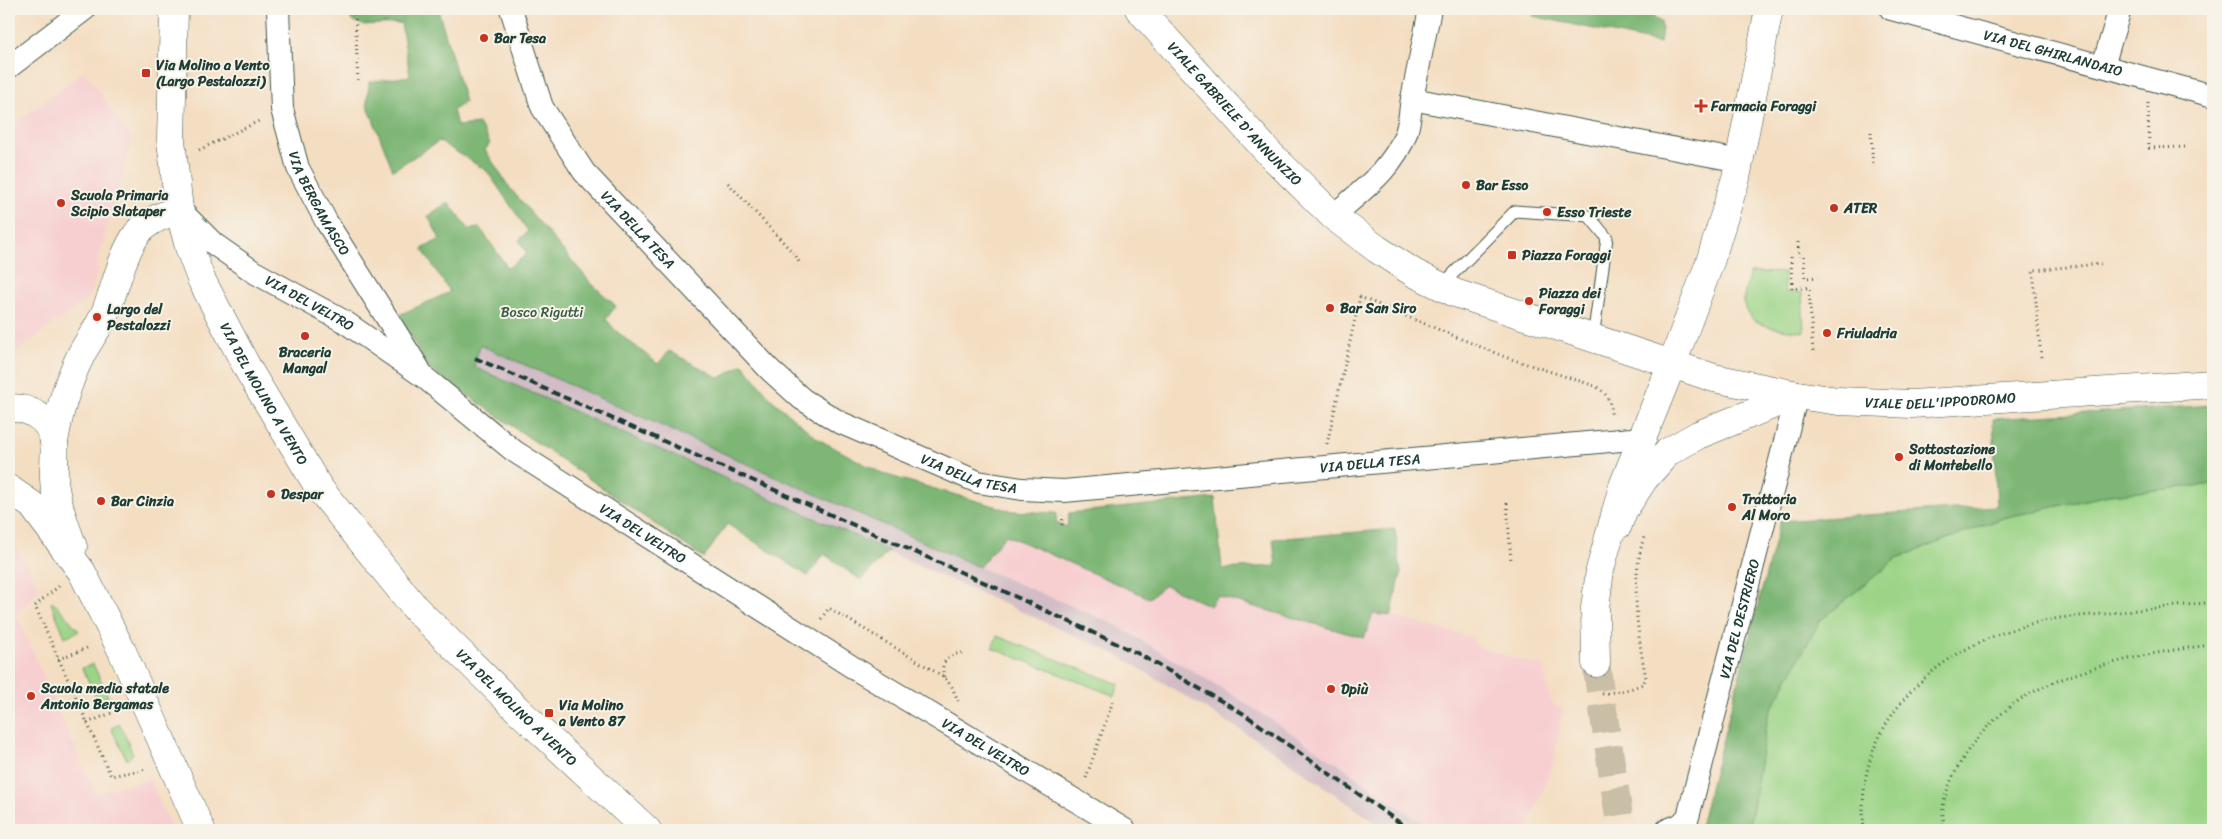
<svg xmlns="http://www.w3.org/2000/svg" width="2222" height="839" font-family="Sriracha,sans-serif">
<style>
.built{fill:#f7cfd1}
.industrial{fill:#d2bdc6}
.green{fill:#9cd487;stroke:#5e885e}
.forest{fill:#7db674;stroke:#4e7a54}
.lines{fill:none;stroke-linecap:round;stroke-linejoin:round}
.primary-tunnel{stroke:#c9bea6;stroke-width:28;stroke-dasharray:28 14;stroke-linecap:butt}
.lane-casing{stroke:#3f5549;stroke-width:13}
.street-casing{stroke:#3f5549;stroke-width:24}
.secondary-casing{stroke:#3f5549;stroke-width:29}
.primary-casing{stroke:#3f5549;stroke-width:29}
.path{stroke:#3f5549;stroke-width:3;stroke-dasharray:1 4;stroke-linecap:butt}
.lane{stroke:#fff;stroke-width:11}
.street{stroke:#fff;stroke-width:22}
.secondary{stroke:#fff;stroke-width:28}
.primary{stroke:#fff;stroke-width:28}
.rail{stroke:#1f3d34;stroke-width:4;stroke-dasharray:8 4;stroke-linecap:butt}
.poi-dot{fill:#c8321e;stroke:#f7f3e8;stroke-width:2}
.labels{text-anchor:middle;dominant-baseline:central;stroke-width:4;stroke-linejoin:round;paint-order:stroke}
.poi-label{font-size:14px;font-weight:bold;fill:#1f3d34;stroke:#f7f3e8;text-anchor:start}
.street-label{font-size:14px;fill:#1f3d34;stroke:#f7f3e8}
.park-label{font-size:14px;fill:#385b45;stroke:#f7f3e8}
</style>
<rect width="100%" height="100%" fill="#f7f3e8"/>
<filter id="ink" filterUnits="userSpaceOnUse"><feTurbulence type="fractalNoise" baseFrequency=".02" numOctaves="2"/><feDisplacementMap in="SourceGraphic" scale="10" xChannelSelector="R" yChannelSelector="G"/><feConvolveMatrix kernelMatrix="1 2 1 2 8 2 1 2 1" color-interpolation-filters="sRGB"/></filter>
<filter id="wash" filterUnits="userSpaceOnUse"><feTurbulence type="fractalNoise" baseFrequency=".0096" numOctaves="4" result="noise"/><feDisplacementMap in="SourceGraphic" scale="20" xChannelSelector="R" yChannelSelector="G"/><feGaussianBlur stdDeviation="1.12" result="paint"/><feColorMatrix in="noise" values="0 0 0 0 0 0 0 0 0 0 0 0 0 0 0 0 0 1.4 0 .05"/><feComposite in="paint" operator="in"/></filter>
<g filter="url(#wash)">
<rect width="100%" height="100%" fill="#f4dec2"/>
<!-- built -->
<g class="built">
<polygon points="84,71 132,139 96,267 99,268 86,303 84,301 9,357 9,128"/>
<polygon points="1006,535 1149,597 1165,585 1210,606 1216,596 1363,638 1373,614 1391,616 1474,638 1473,645 1544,667 1550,700 1555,706 1563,708 1553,764 1527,830 1431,830 1349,771 1112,623 979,567"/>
<polygon points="9,536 40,588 16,614 95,793 150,779 172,830 9,830"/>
</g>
<!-- industrial -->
<polygon class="industrial" points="480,345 979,567 1112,623 1233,695 1349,771 1431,830 1386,830 1265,745 1116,654 474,367"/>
<!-- green -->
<g class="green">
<path d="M1784,272L1785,292L1802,293L1804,332C1785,329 1747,329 1744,304C1743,295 1748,283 1749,273Z"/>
<polygon points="2213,484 2213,830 1749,830 1768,715 1819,621 1897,558 2003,518 2109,495"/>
<polygon points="54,602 79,631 65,637 51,603"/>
<polygon points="997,636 1119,684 1115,696 992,648"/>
<polygon points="93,664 108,696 98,701 82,668"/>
<polygon points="120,724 133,754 127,760 111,728"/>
</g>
<!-- forest -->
<g class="forest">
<polygon points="351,9 438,9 465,102 453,110 457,126 479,124 490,143 485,150 509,187 590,282 616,306 606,319 615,330 658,364 669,351 720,378 743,364 771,399 818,439 883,474 1012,511 1057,513 1056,523 1067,527 1069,513 1215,498 1222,569 1276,566 1273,539 1395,529 1401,574 1391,616 1373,614 1364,638 1217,596 1210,606 1165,585 1149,598 1006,535 979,567 480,345 474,367 889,551 861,580 824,554 808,576 727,524 704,558 428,368 399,315 450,292 422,249 440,239 428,216 448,202 469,229 480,228 508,268 527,254 519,240 528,231 487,171 439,141 393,170 367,104 369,82 410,76 401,23 363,25 351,20"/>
<polygon points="1534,9 1643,9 1661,22 1662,29 1660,43 1533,16"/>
<polygon points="2213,405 2213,484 2109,495 2003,518 1897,558 1820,621 1768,715 1749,830 1699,830 1780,521 1997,506 1993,419"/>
</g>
</g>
<g filter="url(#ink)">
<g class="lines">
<!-- primary-tunnel -->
<polyline class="primary-tunnel" points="1596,663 1621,830"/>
<defs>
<polyline id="lane" points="1441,286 1515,211 1589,216 1607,238 1593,338"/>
<g id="street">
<path id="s1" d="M278,9L282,109L298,168L326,221L419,369"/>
<path id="s2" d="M511,9L542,107L584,172L770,370L802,399L839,422L978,482L1022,489L1064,491L1642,438"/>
<path id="s3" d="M1891,9L2213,96"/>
<polyline points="2103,66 2120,9"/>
<polyline points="9,67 85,9"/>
<polyline points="1412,99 1430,9"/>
<path id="s4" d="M179,209L214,244L254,272L345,322L424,377L514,451L857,670L1125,830"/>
<path d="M1333,216C1360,192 1394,168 1406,133C1410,122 1410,110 1412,99L1740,161"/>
<path id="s5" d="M1667,830L1680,825L1688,817L1797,395"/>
</g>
<g id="secondary">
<path id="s6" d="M174,9L171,140L179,209L189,247L201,279L249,371L319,488L416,609L518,710L647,830"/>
<path id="s7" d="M1769,9L1736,178L1710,262L1672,364L1714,378L1797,395L1838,401L1912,404L2213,384"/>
<path d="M9,408C30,407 50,419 54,441C56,456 52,473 55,488C58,508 66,528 73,547"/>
<path d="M54,442C59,411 67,383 81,355C88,341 98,329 104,315C116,289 120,258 137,234C146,220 164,216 179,209"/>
<polyline points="9,489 32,505 82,572 122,651 201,830"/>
<polyline points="1618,525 1623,511 1644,479 1668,452 1698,435 1797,395"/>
</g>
<g id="primary">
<path id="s8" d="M1139,9L1269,153L1333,216L1377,249L1414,273L1455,293L1672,364L1623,486L1600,570L1595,608L1596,663"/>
</g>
</defs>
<!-- lane casing -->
<use href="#lane" class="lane-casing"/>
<!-- street casing -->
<use href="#street" class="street-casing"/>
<!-- secondary casing -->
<use href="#secondary" class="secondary-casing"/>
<!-- primary casing -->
<use href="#primary" class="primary-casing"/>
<!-- path -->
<g class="path">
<polyline points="355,9 358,83"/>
<polyline points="2148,103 2149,148 2188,147"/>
<polyline points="1871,132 1873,167"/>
<polyline points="199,150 261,120"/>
<polyline points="728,183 796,256 800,264"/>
<polyline points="1798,242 1799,257"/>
<polyline points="1804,256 1805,278 1818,277"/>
<polyline points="1791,257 1792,288 1809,288 1813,353"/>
<polyline points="2041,357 2033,270 2101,264"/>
<path d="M1327,444L1360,297L1505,357L1595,386C1608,394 1612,402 1611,416"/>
<polyline points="1507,503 1511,561"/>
<polyline points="1062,525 1063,515"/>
<polyline points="59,586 35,606 111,776 146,769"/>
<polyline points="821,619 829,608 944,677 952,687 958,701"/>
<polyline points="58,659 90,647"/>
<path d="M944,677C940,661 947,655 962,653"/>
<path d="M1602,694L1630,689L1643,684L1646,678C1637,632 1630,583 1644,537"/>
<polyline points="87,723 119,710"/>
<polyline points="1086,778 1113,701"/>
<path d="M1864,830C1860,785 1868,750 1894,712C1931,661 1983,635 2043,621C2065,616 2089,616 2111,613C2145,609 2179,606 2213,602"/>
<path d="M1944,830C1944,823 1942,815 1943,807C1946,788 1955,771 1965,755C1979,733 1999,714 2021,699C2068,669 2158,650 2213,645"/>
</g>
<!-- lane -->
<use href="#lane" class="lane"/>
<!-- street -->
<use href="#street" class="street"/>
<!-- secondary -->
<use href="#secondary" class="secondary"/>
<!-- primary -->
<use href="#primary" class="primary"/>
<!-- rail -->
<polyline class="rail" points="475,358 999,589 1139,654 1244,714 1410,830"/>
</g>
</g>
<!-- markers -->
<g class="poi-dot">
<circle cx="484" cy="38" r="5"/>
<rect x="141" y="68" width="10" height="10" rx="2.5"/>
<path d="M1698.5 98.5h5v5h5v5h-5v5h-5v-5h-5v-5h5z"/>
<circle cx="1466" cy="185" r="5"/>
<circle cx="61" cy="203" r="5"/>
<circle cx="1834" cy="208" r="5"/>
<circle cx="1547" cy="212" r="5"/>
<rect x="1507" y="250" width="10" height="10" rx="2.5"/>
<circle cx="1529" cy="301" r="5"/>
<circle cx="1330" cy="308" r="5"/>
<circle cx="97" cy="317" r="5"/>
<circle cx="1827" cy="333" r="5"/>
<circle cx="305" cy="336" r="5"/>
<circle cx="1899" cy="457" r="5"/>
<circle cx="271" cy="494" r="5"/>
<circle cx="101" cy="501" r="5"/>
<circle cx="1732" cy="507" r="5"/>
<circle cx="1331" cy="689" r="5"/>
<circle cx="31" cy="696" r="5"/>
<rect x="544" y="708" width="10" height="10" rx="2.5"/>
</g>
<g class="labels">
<!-- poi labels -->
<g class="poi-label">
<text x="494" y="38">Bar Tesa</text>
<text x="156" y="65">Via Molino a Vento<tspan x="156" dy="16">(Largo Pestalozzi)</tspan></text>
<text x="1711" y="106">Farmacia Foraggi</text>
<text x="1476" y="185">Bar Esso</text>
<text x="71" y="195">Scuola Primaria<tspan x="71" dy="16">Scipio Slataper</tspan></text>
<text x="1844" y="208">ATER</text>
<text x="1557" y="212">Esso Trieste</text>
<text x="1522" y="255">Piazza Foraggi</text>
<text x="1539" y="293">Piazza dei<tspan x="1539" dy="16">Foraggi</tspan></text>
<text x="1340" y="308">Bar San Siro</text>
<text x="107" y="309">Largo del<tspan x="107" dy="16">Pestalozzi</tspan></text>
<text x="1837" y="333">Friuladria</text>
<text x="305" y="352" text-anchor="middle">Braceria<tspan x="305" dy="16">Mangal</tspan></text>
<text x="1909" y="449">Sottostazione<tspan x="1909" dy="16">di Montebello</tspan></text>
<text x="281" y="494">Despar</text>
<text x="1742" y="499">Trattoria<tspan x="1742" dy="16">Al Moro</tspan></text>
<text x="111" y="501">Bar Cinzia</text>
<text x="41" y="688">Scuola media statale<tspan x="41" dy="16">Antonio Bergamas</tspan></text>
<text x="1341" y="689">Dpiù</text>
<text x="559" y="705">Via Molino<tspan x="559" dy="16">a Vento 87</tspan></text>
</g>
<!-- street labels -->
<g class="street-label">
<text stroke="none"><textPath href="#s3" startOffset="168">VIA DEL GHIRLANDAIO</textPath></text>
<text stroke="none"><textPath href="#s8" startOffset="142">VIALE GABRIELE D'ANNUNZIO</textPath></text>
<text stroke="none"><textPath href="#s1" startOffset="202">VIA BERGAMASCO</textPath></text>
<text stroke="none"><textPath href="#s2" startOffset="259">VIA DELLA TESA</textPath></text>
<text stroke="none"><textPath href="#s4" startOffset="162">VIA DEL VELTRO</textPath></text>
<text stroke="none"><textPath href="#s6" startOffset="405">VIA DEL MOLINO A VENTO</textPath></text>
<text stroke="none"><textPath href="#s7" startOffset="642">VIALE DELL'IPPODROMO</textPath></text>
<text stroke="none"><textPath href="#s2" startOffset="1084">VIA DELLA TESA</textPath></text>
<text stroke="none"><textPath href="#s2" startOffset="679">VIA DELLA TESA</textPath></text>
<text stroke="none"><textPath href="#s4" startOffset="568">VIA DEL VELTRO</textPath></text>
<text stroke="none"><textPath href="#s5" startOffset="230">VIA DEL DESTRIERO</textPath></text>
<text stroke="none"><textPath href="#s6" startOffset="810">VIA DEL MOLINO A VENTO</textPath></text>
<text stroke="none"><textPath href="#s4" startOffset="972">VIA DEL VELTRO</textPath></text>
</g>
<!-- park labels -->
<g class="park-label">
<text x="542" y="312">Bosco Rigutti</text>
</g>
</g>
<!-- margin -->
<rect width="2222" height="839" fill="none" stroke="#f7f3e8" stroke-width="30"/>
</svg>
